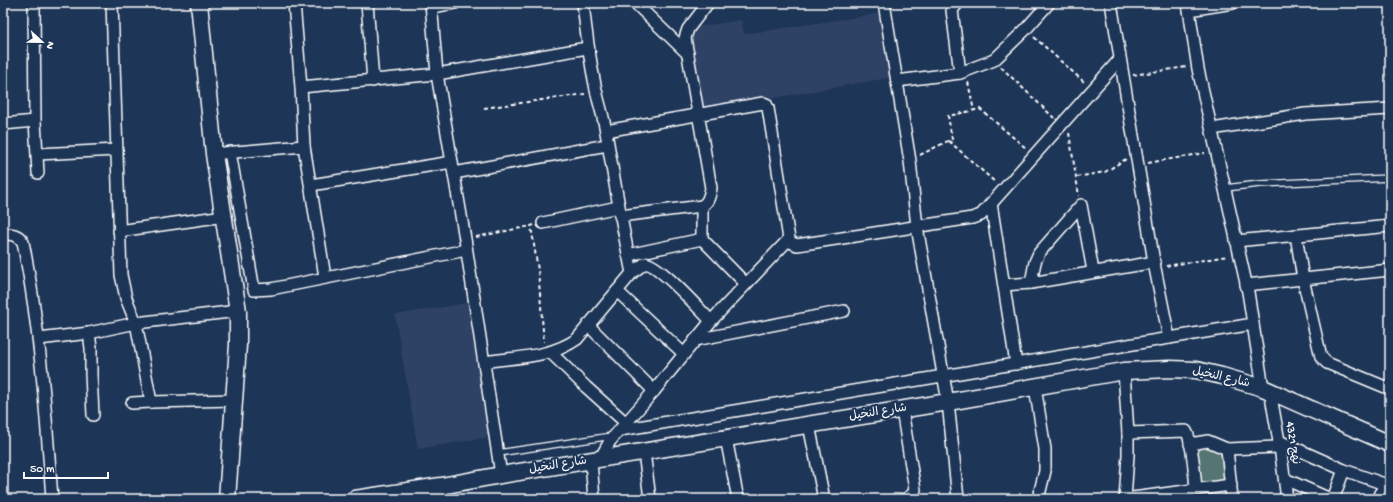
<svg xmlns="http://www.w3.org/2000/svg" width="1393" height="502" font-family="'Gochi Hand','Playpen Sans Arabic',sans-serif">
<style>
.built{fill:#2f4266}
.green{fill:#557472;stroke:#aabab8}
.lines{fill:none;stroke-linecap:round;stroke-linejoin:round}
.service-casing{stroke:#fff;stroke-width:8}
.minor-casing{stroke:#fff;stroke-width:14}
.secondary-casing{stroke:#fff;stroke-width:19}
.path{stroke:#fff;stroke-width:2;stroke-dasharray:4 3;stroke-linecap:butt}
.service{stroke:#1d3557;stroke-width:5.5}
.minor{stroke:#1d3557;stroke-width:11}
.secondary{stroke:#1d3557;stroke-width:16}
.labels{text-anchor:middle;dominant-baseline:central;stroke-width:4;stroke-linejoin:round;paint-order:stroke}
.street-label{font-size:12px;fill:#fff;stroke:#1d3557}
</style>
<rect width="100%" height="100%" fill="#1d3557"/>
<filter id="ink" filterUnits="userSpaceOnUse"><feTurbulence type="fractalNoise" baseFrequency=".025" numOctaves="2"/><feDisplacementMap in="SourceGraphic" scale="8" xChannelSelector="R" yChannelSelector="G"/><feConvolveMatrix kernelMatrix="1 2 1 2 8 2 1 2 1" color-interpolation-filters="sRGB"/></filter>
<g filter="url(#ink)">
<!-- built -->
<g class="built">
<polygon points="884,13 894,77 703,110 690,28 741,20 744,34"/>
<polygon points="467,303 488,437 418,449 395,315"/>
</g>
<!-- green -->
<polygon class="green" points="1209,445 1224,451 1227,483 1200,486 1193,446"/>
<g class="lines">
<defs>
<g id="service">
<polyline points="1225,188 1260,184 1390,178"/>
<polyline points="498,453 612,436"/>
</g>
<g id="minor">
<polyline points="34,3 35,121 38,173"/>
<polyline points="112,3 121,275 126,298 136,323 151,402"/>
<polyline points="294,3 301,87 304,146 325,277"/>
<polyline points="367,3 373,81"/>
<polyline points="431,3 437,74 465,239 501,475"/>
<polyline points="635,3 688,54"/>
<polyline points="884,3 910,161 917,227 948,402 958,499"/>
<polyline points="958,3 952,10 960,73"/>
<polyline points="1111,3 1155,268 1169,338"/>
<polyline points="1188,3 1198,69 1248,292 1263,388"/>
<polyline points="432,7 455,3"/>
<polyline points="1189,10 1233,3"/>
<polyline points="897,81 960,73 994,60 1025,30 1049,3"/>
<polyline points="301,87 437,74 587,48"/>
<polyline points="3,124 35,121"/>
<polyline points="1212,129 1305,114 1390,109"/>
<polyline points="606,131 763,103 766,104 768,108 789,239 790,242 797,245 972,218 981,215 1120,59"/>
<polyline points="230,152 254,290 271,289 466,250"/>
<polyline points="223,153 304,146"/>
<polyline points="38,154 117,150"/>
<polyline points="454,173 607,145"/>
<polyline points="311,185 452,162"/>
<polyline points="991,203 1016,364"/>
<polyline points="620,216 702,206"/>
<polyline points="543,223 618,207"/>
<polyline points="119,231 224,216"/>
<path d="M3,234C12,234 18,234 23,242C40,327 46,413 52,499"/>
<polyline points="1296,235 1303,279 1321,357 1327,363 1390,389"/>
<path d="M702,239V206C709,202 710,194 711,188L685,38L688,29L708,3"/>
<polyline points="1236,241 1390,226"/>
<polyline points="628,255 702,239 746,284"/>
<path d="M632,273L645,263C659,264 699,309 711,321"/>
<polyline points="1031,283 1035,262 1039,253 1081,205 1093,271"/>
<polyline points="1004,285 1031,283 1155,262"/>
<polyline points="1246,285 1390,270"/>
<polyline points="617,291 683,353"/>
<polyline points="588,325 654,391"/>
<polyline points="89,333 91,348 91,374 93,415"/>
<polyline points="39,339 89,333 136,323 238,311"/>
<polyline points="695,340 844,311"/>
<polyline points="550,352 586,387 626,423"/>
<path d="M484,362C515,357 550,358 577,339L632,273C622,226 614,179 606,132C604,118 599,104 596,90C590,61 586,33 583,3"/>
<polyline points="1124,371 1128,433 1128,455 1125,499"/>
<polyline points="1035,387 1045,449 1045,471 1038,499"/>
<polyline points="1270,391 1280,447 1287,499"/>
<polyline points="132,403 151,402 235,400"/>
<polyline points="902,410 915,490 912,495 905,499"/>
<polyline points="809,425 824,499"/>
<polyline points="620,430 1253,324"/>
<path d="M1128,433L1186,431C1192,439 1195,477 1196,489"/>
<polyline points="726,438 738,499"/>
<polyline points="1279,441 1344,470 1390,486"/>
<polyline points="1190,444 1208,441 1227,449 1280,447"/>
<polyline points="1227,449 1232,499"/>
<polyline points="644,452 650,499"/>
<polyline points="600,459 610,441 654,391 711,321 789,239"/>
<polyline points="591,461 594,499"/>
<polyline points="1285,479 1330,499"/>
<polyline points="441,486 443,499"/>
<polyline points="1125,499 1231,485"/>
<polyline points="1333,499 1344,470"/>
<polyline points="1379,499 1384,484"/>
</g>
<g id="secondary">
<polyline points="199,3 214,154 238,311 238,345 227,499"/>
<polyline points="355,499 441,486 501,475 948,402 1124,371 1170,369 1196,370 1222,376 1263,388 1390,444"/>
</g>
</defs>
<!-- service casing -->
<use href="#service" class="service-casing"/>
<!-- minor casing -->
<use href="#minor" class="minor-casing"/>
<!-- secondary casing -->
<use href="#secondary" class="secondary-casing"/>
<!-- path -->
<g class="path">
<polyline points="1034,37 1084,82"/>
<polyline points="1001,67 1054,118"/>
<polyline points="1133,75 1186,67"/>
<polyline points="968,82 974,111"/>
<polyline points="484,108 585,94"/>
<polyline points="1069,133 1079,196"/>
<polyline points="949,141 996,183"/>
<polyline points="920,155 952,139 948,116 980,109 1027,149"/>
<polyline points="1148,163 1205,153"/>
<polyline points="1077,177 1105,172 1126,159"/>
<polyline points="534,225 531,226 538,270 544,342"/>
<polyline points="476,237 531,226"/>
<polyline points="1166,266 1228,256"/>
</g>
<!-- service -->
<use href="#service" class="service"/>
<!-- minor -->
<use href="#minor" class="minor"/>
<!-- secondary -->
<use href="#secondary" class="secondary"/>
</g>
</g>
<g class="labels">
<!-- street labels -->
<g class="street-label">
<text transform="translate(1221 378) rotate(13)">شارع النخيل</text>
<text transform="translate(878 413) rotate(-9)">شارع النخيل</text>
<text transform="translate(1292 443) rotate(81)">نهج 4321</text>
<text transform="translate(558 466) rotate(-9)">شارع النخيل</text>
</g>
</g>
<!-- margin -->
<rect width="1393" height="502" fill="none" stroke="#1d3557" stroke-width="16"/>
<rect x="8" y="8" width="1377" height="486" fill="none" stroke="#fff" stroke-width="1.5" filter="url(#ink)"/>
<!-- north arrow -->
<g transform="translate(42 42) rotate(112)" stroke="#1d3557" stroke-width="3" paint-order="stroke">
<path d="M0-3L7 15L0 10L-7 15Z" fill="#ffffff"/>
<text y="-6" font-size="11" font-weight="bold" text-anchor="middle" fill="#ffffff">N</text>
</g>
<!-- scale -->
<path d="M24 472v6h84v-6" fill="none" stroke="#ffffff" stroke-width="2"/>
<text x="30" y="472" font-size="12" fill="#ffffff" stroke="#1d3557" stroke-width="3" paint-order="stroke">50 m</text>
</svg>
